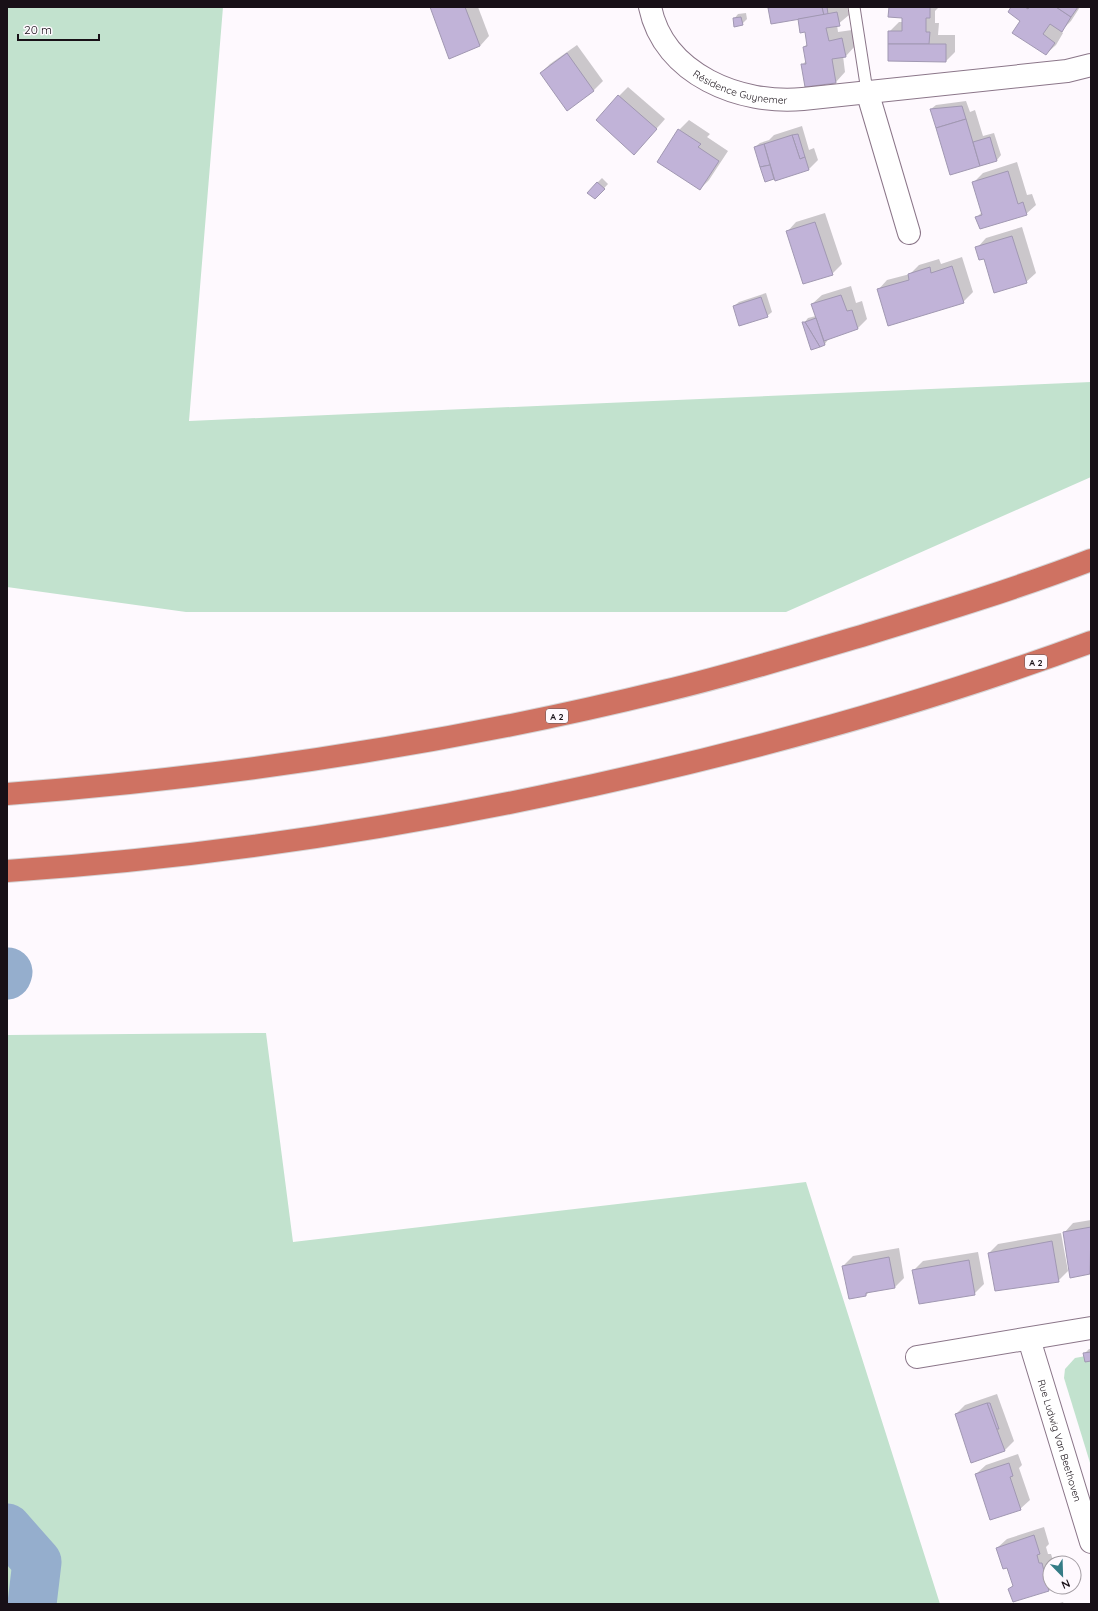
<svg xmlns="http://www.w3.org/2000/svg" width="1098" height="1611" font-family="Quicksand,sans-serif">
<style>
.green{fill:#c2e2ce}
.shadow{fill:#0003}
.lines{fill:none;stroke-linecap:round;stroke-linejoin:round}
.river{stroke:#95aecd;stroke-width:49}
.building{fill:#c1b3d8;stroke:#a198b2}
.lane-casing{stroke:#8b7689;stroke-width:13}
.street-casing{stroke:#8b7689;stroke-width:24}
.highway-casing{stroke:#d5d4d5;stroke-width:24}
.lane{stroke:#fff;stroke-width:11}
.street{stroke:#fff;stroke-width:22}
.highway{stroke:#cf7262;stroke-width:22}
.labels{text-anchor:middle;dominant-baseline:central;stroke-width:3;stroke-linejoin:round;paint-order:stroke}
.shield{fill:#fef9fe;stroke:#5d565c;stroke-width:1}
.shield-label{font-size:9px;font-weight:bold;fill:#181017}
.street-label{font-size:10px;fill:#181017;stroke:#fef9fe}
</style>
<rect width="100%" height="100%" fill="#fef9fe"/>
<!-- green -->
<g class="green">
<polygon points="7,7 223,7 189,421 1091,382 1091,477 786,612 186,612 7,587"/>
<polygon points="266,1033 293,1242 806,1182 940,1604 7,1604 7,1035"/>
<polygon points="1091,1355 1091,1466 1064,1378 1065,1369 1075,1358"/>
</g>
<!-- shadow -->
<g class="shadow">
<polygon points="431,7 478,7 489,36 480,46"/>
<polygon points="764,7 847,7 849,15 837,25 838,32 852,30 855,46 846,56 843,56 845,72 836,82 806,86 802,65 806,61 804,47 808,43 806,31 798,18 772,23 769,7"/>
<polygon points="890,7 939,7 935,11 935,23 939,23 938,35 955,35 955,52 946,61 889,32 899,22 903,22 904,17"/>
<polygon points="1012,7 1080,7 1071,21 1061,31 1063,33 1056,45 1046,54"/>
<polygon points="746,13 747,19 742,24 734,19 738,14"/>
<polygon points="577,45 603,81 594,90 567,109 541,73 550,64"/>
<polygon points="628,87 665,119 643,144 619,96"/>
<polygon points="966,101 970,112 975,110 983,136 994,133 1001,155 997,160 979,165 931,109 936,105"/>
<polygon points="689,120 710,134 707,137 728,151 709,180 700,189 679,130"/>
<polygon points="802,126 809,150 814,148 818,160 808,170 766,181 755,147 760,143 769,140 774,135"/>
<polygon points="1017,162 1027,195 1032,194 1036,205 1026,214 977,217 982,212 974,182 983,173"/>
<polygon points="602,178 608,184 595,198 597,183"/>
<polygon points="825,213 842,264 832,274 787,232 796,222"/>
<polygon points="1022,227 1036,273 1026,282 984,257 977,248 986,238"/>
<polygon points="962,257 973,292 963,302 878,290 887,280 910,274 919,265 939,259 941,264"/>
<polygon points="851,286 856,303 862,301 867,319 858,328 829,338 825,344 812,348 804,323 808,318 816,316 812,304 822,295"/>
<polygon points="766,293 772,312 767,316 734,306 739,302"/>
<polygon points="1091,1220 1091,1272 1089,1274 1064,1233 1073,1223"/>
<polygon points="1061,1233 1068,1271 1058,1281 989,1253 998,1244"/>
<polygon points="899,1248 904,1278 895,1287 869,1292 866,1295 843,1266 853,1256"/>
<polygon points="978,1252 984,1284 974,1294 914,1270 923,1261"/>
<polygon points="1089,1349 1091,1349 1091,1360 1084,1354"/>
<polygon points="997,1394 1014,1441 1005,1450 971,1461 956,1414 965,1405"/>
<polygon points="1018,1454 1022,1465 1019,1468 1030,1500 1020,1509 976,1474 986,1465"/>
<polygon points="1044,1527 1049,1544 1046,1547 1048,1554 1051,1554 1054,1563 1050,1563 1050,1587 1051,1587 1048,1590 1009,1589 1014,1585 1008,1567 997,1548 1007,1539"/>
<polygon points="1063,1602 1064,1604 1056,1604"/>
</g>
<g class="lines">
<!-- river -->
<g class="river">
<polyline points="7,975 8,972"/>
<polyline points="7,1528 37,1562 32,1604"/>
</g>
</g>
<!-- building -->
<g class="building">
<polygon points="430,7 465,7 480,46 449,59"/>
<polygon points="773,7 822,7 824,15 771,24 768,8"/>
<polygon points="822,7 827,7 828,14 824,15"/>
<polygon points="889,7 930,7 930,18 926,18 926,32 930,32 929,44 888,44 888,31 902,31 902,18 888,17"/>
<polygon points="1011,7 1025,7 1028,9 1029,7 1056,7 1071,17 1062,32 1050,24 1043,34 1055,43 1046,55 1012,33 1020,21 1008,12"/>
<polygon points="1056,7 1078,7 1071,17"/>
<polygon points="837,12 840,26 826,28 829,41 842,38 846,57 832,59 836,83 805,87 801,64 806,64 803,47 807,46 805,32 800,33 798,19"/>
<polygon points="741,17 743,25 734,27 733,18"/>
<polygon points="888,44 946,44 946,62 888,61"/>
<polygon points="567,53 594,91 567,111 540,73"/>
<polygon points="618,95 657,129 634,155 596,120"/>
<polygon points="962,106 966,119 936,128 930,109"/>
<polygon points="966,119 980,166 950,175 936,128"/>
<polygon points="678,129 701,144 698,147 719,161 700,190 657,162"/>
<polygon points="798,134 805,157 800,159 792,135"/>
<polygon points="792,135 800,159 805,157 809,170 775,181 764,144"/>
<polygon points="990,137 997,161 980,166 973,142"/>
<polygon points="764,144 770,165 760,167 754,147"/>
<polygon points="770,165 774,179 765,182 760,167"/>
<polygon points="1008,171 1018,204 1023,202 1027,215 980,229 975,217 982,215 972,182"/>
<polygon points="597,182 605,189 595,199 587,193"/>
<polygon points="815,222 833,275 803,284 786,231"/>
<polygon points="1012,236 1027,283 994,293 984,259 979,260 975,247"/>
<polygon points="952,266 964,303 888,326 877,289 909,280 908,274 930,267 931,273"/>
<polygon points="841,295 847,311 852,310 858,329 824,341 811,304"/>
<polygon points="761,297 768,317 739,326 733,306"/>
<polygon points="816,318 825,345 820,347 805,322"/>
<polygon points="802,322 805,322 820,347 811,350"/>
<polygon points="1091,1227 1090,1274 1070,1278 1063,1232"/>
<polygon points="1052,1241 1059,1282 995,1291 988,1253"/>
<polygon points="889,1257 895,1288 866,1293 866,1296 849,1299 842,1266"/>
<polygon points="969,1260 975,1295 919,1304 912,1270"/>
<polygon points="1091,1352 1091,1361 1085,1362 1083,1353"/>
<polygon points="987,1403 990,1403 999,1429 996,1429"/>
<polygon points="987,1403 1005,1451 971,1463 955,1414"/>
<polygon points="1009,1463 1013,1476 1010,1477 1021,1510 990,1520 975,1474"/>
<polygon points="1034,1535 1040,1554 1037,1555 1039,1563 1042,1563 1049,1591 1013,1602 1008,1589 1013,1586 1007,1568 1003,1569 996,1548"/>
</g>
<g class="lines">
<defs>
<polyline id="lane" points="854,7 867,91"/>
<g id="street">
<path id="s1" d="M650,7C664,75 741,105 803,99L1067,71L1091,65"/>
<polyline points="867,91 909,233"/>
<path id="s2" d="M1029,1339L1091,1542"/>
<polyline points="917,1357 1091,1328"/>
</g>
<g id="highway">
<path d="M7,794C229,777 448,744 664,691C732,675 800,654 868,634C943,611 1018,588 1091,560"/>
<path d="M7,871C187,859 366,833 543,796C729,757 913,708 1091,642"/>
</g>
</defs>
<!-- lane casing -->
<use href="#lane" class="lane-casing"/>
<!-- street casing -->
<use href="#street" class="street-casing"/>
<!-- highway casing -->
<use href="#highway" class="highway-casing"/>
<!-- lane -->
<use href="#lane" class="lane"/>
<!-- street -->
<use href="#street" class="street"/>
<!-- highway -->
<use href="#highway" class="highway"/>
</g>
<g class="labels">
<!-- shield labels -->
<g class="shield">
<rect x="1025" y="655" width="22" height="14" rx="3"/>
<rect x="546" y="709" width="22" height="14" rx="3"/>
</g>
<g class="shield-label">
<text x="1036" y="662">A 2</text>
<text x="557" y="716">A 2</text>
</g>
<!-- street labels -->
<g class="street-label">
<text stroke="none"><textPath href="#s1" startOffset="130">Résidence Guynemer</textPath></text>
<text stroke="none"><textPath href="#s2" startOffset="106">Rue Ludwig Van Beethoven</textPath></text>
</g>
</g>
<!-- border -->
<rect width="1098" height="1611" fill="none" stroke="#181017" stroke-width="16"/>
<!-- north arrow -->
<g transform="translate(1062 1575) rotate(157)"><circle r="19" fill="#fef9fe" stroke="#a29ca2"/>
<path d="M0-3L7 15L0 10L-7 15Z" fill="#357c86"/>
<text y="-6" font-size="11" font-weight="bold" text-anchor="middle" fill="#181017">N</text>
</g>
<!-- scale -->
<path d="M18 34v6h81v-6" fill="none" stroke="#181017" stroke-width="2"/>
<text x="24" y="34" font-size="12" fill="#181017" stroke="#fef9fe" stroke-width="3" paint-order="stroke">20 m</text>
</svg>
